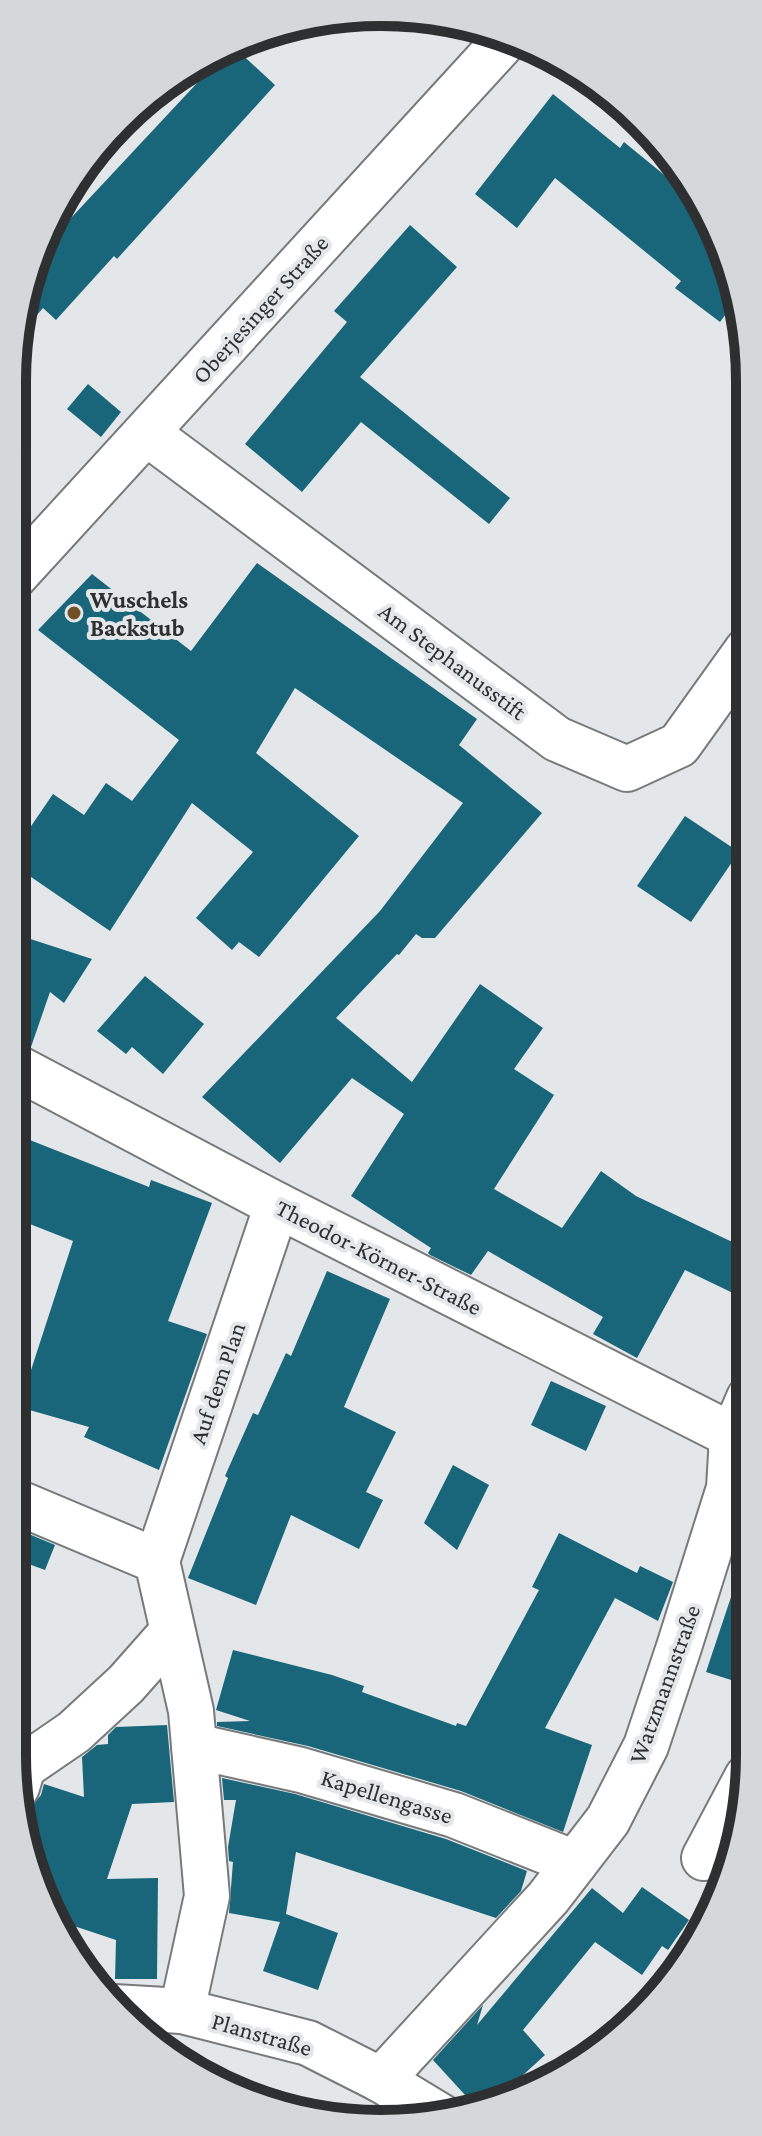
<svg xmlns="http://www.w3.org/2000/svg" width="762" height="2136" font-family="'Crimson Pro',serif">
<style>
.building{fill:#19667b}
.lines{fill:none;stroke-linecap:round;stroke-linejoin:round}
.minor-casing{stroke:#767a7b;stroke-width:48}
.secondary-casing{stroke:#767a7b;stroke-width:48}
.minor{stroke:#fff;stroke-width:44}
.secondary{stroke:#fff;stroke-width:44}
.poi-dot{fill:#715027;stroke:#e3e7e9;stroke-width:3}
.labels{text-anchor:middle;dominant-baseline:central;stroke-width:8;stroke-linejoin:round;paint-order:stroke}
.street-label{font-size:24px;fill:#2e2f30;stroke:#e3e7e9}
.poi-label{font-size:24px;font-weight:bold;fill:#2e2f30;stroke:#e3e7e9;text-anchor:start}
.rim{fill:none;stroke:#2e2f30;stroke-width:10}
</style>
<rect width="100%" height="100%" fill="#e3e7e9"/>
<!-- building -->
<g class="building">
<polygon points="235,48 275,85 117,259 114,256 56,320 43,308 18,337 25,285 42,249 227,51"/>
<polygon points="553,94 620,148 624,142 706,209 712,218 737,299 720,322 675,288 681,281 555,178 517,228 475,194"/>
<polygon points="410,225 457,267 360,377 510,498 489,524 361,422 302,492 245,444 347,322 334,311"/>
<polygon points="88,384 121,412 101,437 67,409"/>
<polygon points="257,563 477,719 459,745 542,813 435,938 422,938 416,934 399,955 397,954 336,1018 412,1082 480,984 543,1028 514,1069 554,1095 494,1189 562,1228 601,1171 636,1196 749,1250 749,1266 735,1294 685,1270 637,1358 593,1334 603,1317 488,1251 471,1275 430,1255 428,1253 431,1248 351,1196 404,1114 352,1078 280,1163 202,1097 380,911 463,803 295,688 256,753 359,836 259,957 239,942 232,950 196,918 253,852 192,803 110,931 12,864 12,854 53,794 84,815 106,783 132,801 179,740 38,630 92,574 191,651"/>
<polygon points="685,816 739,852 691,922 637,886"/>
<polygon points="12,933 92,959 64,1003 50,992 31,1047 12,1040"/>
<polygon points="145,976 204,1024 163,1074 132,1047 126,1054 97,1031"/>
<polygon points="12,1133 149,1187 151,1180 212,1203 168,1321 207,1334 159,1470 84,1437 89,1427 19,1407 73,1241 12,1217"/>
<polygon points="327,1271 390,1299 344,1407 396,1432 366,1492 383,1500 359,1549 291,1515 256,1605 188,1578 228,1478 225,1476 253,1413 258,1415 286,1353 291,1356"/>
<polygon points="551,1381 606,1406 586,1451 531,1425"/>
<polygon points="453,1465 489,1485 457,1550 424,1523"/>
<polygon points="12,1527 55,1545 45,1570 12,1558"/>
<polygon points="559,1533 637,1573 640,1566 673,1582 658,1621 615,1598 545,1728 592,1745 563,1832 461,1791 308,1746 217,1726 217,1722 250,1721 216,1710 233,1650 332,1675 364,1686 362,1692 456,1726 457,1723 466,1726 539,1590 532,1587"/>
<polygon points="744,1558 750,1559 750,1686 706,1672"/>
<polygon points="167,1725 174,1802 132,1804 107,1879 158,1878 157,1979 115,1979 116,1940 59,1921 32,1874 24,1829 31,1807 41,1795 44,1784 84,1797 82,1757 97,1745 108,1744 108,1735 116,1727"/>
<polygon points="222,1778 295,1794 446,1839 527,1871 521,1891 496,1918 296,1852 286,1914 338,1933 318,1990 263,1971 280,1922 229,1913 233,1862 229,1861 228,1847 236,1800 224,1800"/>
<polygon points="642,1887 689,1920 668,1950 662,1946 642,1975 595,1942 523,2030 545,2055 498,2098 476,2107 433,2060 483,2005 477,2025 592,1888 623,1913"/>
</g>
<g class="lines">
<defs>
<g id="minor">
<polyline points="148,434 557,739 627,769 679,745 747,650"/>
<polyline points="12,1065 277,1205 749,1444"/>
<polyline points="12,1500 157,1561 191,1711 207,1896 182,2011"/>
<polyline points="157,1561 277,1205"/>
<polyline points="194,1746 301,1770 454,1815 575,1863"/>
<polyline points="17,1787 23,1767 74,1732 126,1684 172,1632"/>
<polyline points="704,1858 747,1777"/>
<polyline points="114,2007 182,2011 308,2043 381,2080 442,2117"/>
<polyline points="381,2080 548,1898 608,1820 646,1746 679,1647 729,1488 732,1437 749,1398"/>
</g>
<polyline id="secondary" points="12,579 507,38"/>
</defs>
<!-- minor casing -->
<use href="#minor" class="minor-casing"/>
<!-- secondary casing -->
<use href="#secondary" class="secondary-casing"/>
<!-- minor -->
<use href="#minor" class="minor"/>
<!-- secondary -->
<use href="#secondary" class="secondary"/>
</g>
<!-- markers -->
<circle class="poi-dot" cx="74" cy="613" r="8"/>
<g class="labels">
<!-- street labels -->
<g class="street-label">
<text transform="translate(260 309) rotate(-48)">Oberjesinger Straße</text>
<text transform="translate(453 661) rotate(37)">Am Stephanusstift</text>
<text transform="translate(379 1257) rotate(27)">Theodor-Körner-Straße</text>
<text transform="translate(217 1383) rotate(-71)">Auf dem Plan</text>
<text transform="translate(664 1684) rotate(-70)">Watzmannstraße</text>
<text transform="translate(387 1796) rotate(17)">Kapellengasse</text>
<text transform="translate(262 2034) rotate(16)">Planstraße</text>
</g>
<!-- poi labels -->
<g class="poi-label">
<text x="90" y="599">Wuschels<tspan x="90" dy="28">Backstub</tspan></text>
</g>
</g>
<!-- crop -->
<path d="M0 0H762V2136H0ZM381 26H381A355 355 0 0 1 736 381V1755A355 355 0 0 1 381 2110H381A355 355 0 0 1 26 1755V381A355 355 0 0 1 381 26Z" fill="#d5d8da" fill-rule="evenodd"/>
<path class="rim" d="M381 26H381A355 355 0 0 1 736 381V1755A355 355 0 0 1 381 2110H381A355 355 0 0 1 26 1755V381A355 355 0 0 1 381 26Z"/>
</svg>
